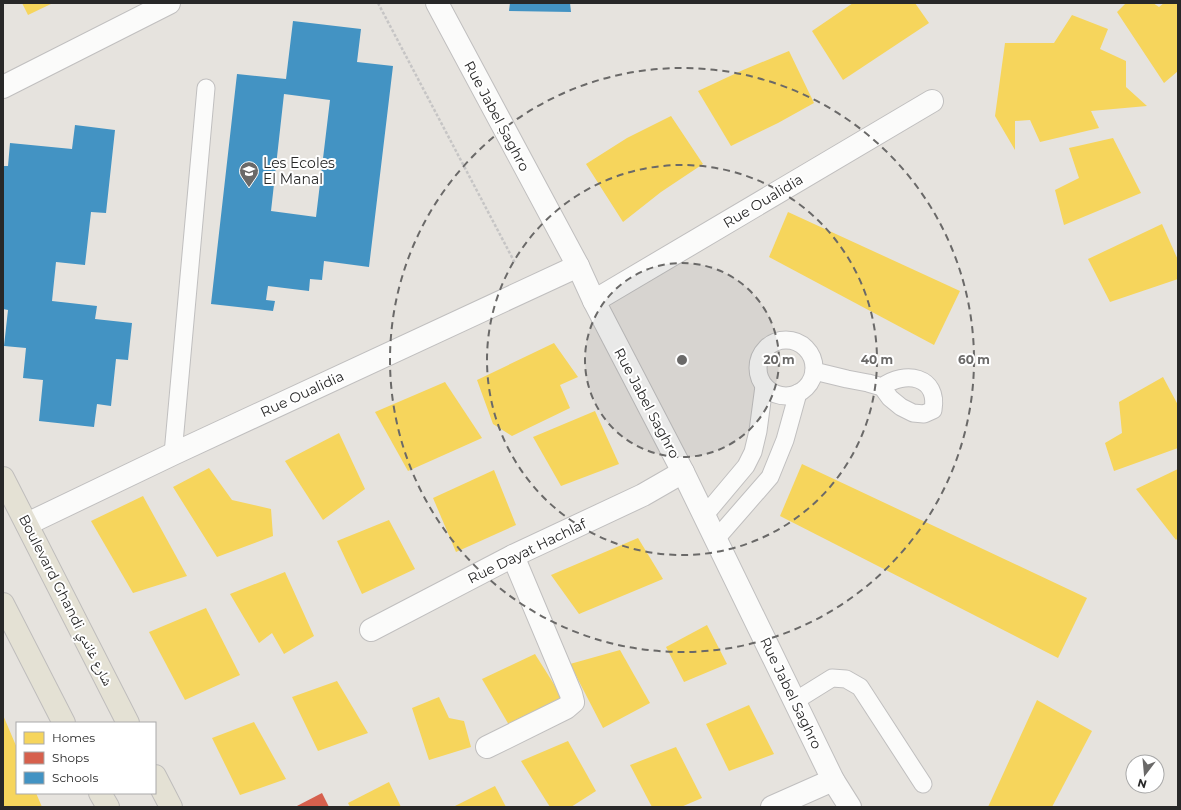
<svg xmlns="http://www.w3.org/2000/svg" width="1181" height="810" font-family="Montserrat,'Noto Naskh Arabic',sans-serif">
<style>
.homes{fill:#f6d55c}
.shops{fill:#d6604d}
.schools{fill:#4393c3;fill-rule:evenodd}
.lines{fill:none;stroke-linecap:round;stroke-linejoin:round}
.service-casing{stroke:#c0bfbf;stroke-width:19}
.minor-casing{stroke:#c0bfbf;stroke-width:24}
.primary-casing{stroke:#bfbdbc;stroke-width:24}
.path{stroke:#c6c5c5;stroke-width:2.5;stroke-dasharray:3 2;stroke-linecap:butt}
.service{stroke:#fbfbfa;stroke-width:17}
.minor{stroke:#fbfbfa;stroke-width:22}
.primary{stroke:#e4e1d4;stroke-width:22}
.ring{fill:none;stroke:#6a6968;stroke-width:2;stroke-dasharray:7 5}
.labels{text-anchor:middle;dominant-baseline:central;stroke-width:4;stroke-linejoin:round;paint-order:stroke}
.street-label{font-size:14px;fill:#282828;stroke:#fff}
.poi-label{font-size:14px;fill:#282828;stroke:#fff;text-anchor:start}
.centre{fill:#6a6968;stroke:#fff;stroke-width:2}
.ring-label{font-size:12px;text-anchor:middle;font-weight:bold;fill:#6a6968;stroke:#fff;stroke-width:4;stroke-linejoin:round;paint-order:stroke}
</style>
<rect width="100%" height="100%" fill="#e6e3de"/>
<!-- homes -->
<g class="homes">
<polygon points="22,3 53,3 28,15"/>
<polygon points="853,3 915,3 929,23 843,80 812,31"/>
<polygon points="1126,3 1153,3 1159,7 1164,3 1177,3 1178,5 1178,71 1164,83 1117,12"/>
<polygon points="1072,15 1108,29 1100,49 1126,61 1126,87 1147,106 1091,111 1099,128 1040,142 1030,120 1015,121 1015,150 995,116 1005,43 1054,43"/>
<polygon points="789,51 814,103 778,123 731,146 698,91 743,70"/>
<polygon points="671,116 703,164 661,192 623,222 586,164 627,138"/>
<polygon points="1113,138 1141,193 1064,225 1055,190 1079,178 1069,148"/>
<polygon points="788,212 960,291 934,345 769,257"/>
<polygon points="1162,224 1178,260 1178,279 1110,302 1088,259"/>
<polygon points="554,343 578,377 560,385 570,408 512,436 493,424 477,380"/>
<polygon points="1163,377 1178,405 1178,448 1114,471 1105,443 1122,433 1119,402"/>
<polygon points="445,382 482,438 408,471 375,412"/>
<polygon points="595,411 619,464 561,486 533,437"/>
<polygon points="339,433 365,489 323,520 285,461"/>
<polygon points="802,464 1087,598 1058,658 780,516"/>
<polygon points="209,468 232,500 271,509 273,536 217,557 173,487"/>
<polygon points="1178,469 1178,538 1176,540 1136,489"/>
<polygon points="494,470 516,525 456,552 433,498"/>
<polygon points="143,496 187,576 133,593 91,521"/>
<polygon points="389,520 415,569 362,594 337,541"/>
<polygon points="638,538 663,579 579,614 551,575"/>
<polygon points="285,572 314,636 284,654 272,633 259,643 230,594"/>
<polygon points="206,608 240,675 185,700 149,632"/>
<polygon points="707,625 727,664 684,682 666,647"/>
<polygon points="620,650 650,703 603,728 570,664"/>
<polygon points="535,654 562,697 509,725 482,679"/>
<polygon points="337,681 368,733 318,751 292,697"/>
<polygon points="439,697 449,718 464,721 471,747 429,760 412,708"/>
<polygon points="1037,700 1092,731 1052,807 988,807"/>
<polygon points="749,705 774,754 729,771 706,724"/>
<polygon points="3,715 17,748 17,793 36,793 42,807 3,807"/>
<polygon points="254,722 286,779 240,795 212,738"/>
<polygon points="568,741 596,791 571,807 550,807 521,761"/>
<polygon points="676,747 702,798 681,807 652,807 630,765"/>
<polygon points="389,782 401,807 350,807 348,803"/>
<polygon points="495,786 506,807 453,807"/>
</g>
<!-- shops -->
<polygon class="shops" points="322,793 329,807 295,807"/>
<!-- schools -->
<g class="schools">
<polygon points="510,3 570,3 571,12 509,11"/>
<path d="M293,21L361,29L357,62L393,66L369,267L324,261L322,280L310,279L309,291L268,286L266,300L275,301L273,311L211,304L237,74L286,79ZM284,94L330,100L316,217L271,211Z"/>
<polygon points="75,125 115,130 106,213 91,212 85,265 56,262 52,301 97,306 95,319 132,323 128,360 116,359 111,406 97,404 94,427 39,421 43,380 23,378 26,348 4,346 8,310 3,309 3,166 8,166 10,143 72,149"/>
</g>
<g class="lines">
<defs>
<g id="service">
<circle cx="786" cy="368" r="28"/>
<path d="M814,371L847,379L868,383L882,387L890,398L901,407L913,413L924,414L933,410C939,376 905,370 882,387"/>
<polyline points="173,454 206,88"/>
<polyline points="704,516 746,466 753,452 758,431 764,386"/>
<polyline points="716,539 770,477 785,440 798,393"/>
<polyline points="795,701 832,678 846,679 860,687 923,784"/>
</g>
<g id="minor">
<polyline points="437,3 578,266 594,301 683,472 833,780 850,807"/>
<polyline points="3,87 169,3"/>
<polyline points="594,301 932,101"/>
<polyline points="27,524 173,454 578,266"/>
<polyline points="371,630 513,556 643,495 683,472"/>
<polyline points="487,747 566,708 573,702 571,694 513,556"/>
<polyline points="772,807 833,780"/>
</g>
<g id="primary">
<polyline points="3,478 128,723"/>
<polyline points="3,604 64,723"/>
<polyline points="155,776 171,807"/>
<polyline points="100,793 108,807"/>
</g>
</defs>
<!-- service casing -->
<use href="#service" class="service-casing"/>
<!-- minor casing -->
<use href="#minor" class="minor-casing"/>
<!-- primary casing -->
<use href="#primary" class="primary-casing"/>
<!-- path -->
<polyline class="path" points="378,3 515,263"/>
<!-- service -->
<use href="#service" class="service"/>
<!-- minor -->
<use href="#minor" class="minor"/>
<!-- primary -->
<use href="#primary" class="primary"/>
</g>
<!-- distance rings -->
<circle cx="682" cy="360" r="97" fill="#6a6968" fill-opacity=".12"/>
<g class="ring">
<circle cx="682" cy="360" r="97"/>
<circle cx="682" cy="360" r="195"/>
<circle cx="682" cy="360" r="292"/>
</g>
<!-- icons -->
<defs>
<symbol id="school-pin" viewBox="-11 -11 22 30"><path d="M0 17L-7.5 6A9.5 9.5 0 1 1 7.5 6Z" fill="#6a6968" stroke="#fff"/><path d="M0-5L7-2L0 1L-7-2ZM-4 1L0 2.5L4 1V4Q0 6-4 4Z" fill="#fff"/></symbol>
</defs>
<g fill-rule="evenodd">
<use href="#school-pin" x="238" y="160" width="22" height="30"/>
</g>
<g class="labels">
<!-- street labels -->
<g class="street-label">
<text transform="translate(497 116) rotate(62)">Rue Jabel Saghro</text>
<text transform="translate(763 201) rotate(-31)">Rue Oualidia</text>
<text transform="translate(302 394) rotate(-25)">Rue Oualidia</text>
<text transform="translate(647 403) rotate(62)">Rue Jabel Saghro</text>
<text transform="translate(527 551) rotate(-26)">Rue Dayat Hachlaf</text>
<text transform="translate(66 600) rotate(63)">Boulevard Ghandi شارع غاندي</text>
<text transform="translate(791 693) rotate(64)">Rue Jabel Saghro</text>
</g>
<!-- poi labels -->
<g class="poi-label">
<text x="263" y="163">Les Ecoles<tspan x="263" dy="16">El Manal</tspan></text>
</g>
</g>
<circle cx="682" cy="360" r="6" class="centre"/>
<g class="ring-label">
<text x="779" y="364">20 m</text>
<text x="877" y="364">40 m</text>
<text x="974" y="364">60 m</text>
</g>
<!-- border -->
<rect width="1181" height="810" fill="none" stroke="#282828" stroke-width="8"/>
<!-- legend -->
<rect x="16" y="722" width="140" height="72" fill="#ffffff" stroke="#a9a9a9"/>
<rect x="24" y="732" width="20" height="12" fill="#f6d55c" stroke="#a9a9a9"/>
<text x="52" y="742" font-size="12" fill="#282828">Homes</text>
<rect x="24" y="752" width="20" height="12" fill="#d6604d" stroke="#a9a9a9"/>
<text x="52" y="762" font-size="12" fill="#282828">Shops</text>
<rect x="24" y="772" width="20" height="12" fill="#4393c3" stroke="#a9a9a9"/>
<text x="52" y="782" font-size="12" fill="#282828">Schools</text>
<!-- north arrow -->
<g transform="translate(1145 774) rotate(196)"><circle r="19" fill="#ffffff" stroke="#a9a9a9"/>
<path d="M0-3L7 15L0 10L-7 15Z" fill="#6a6968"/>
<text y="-6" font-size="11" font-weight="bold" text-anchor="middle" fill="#282828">N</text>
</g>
</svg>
